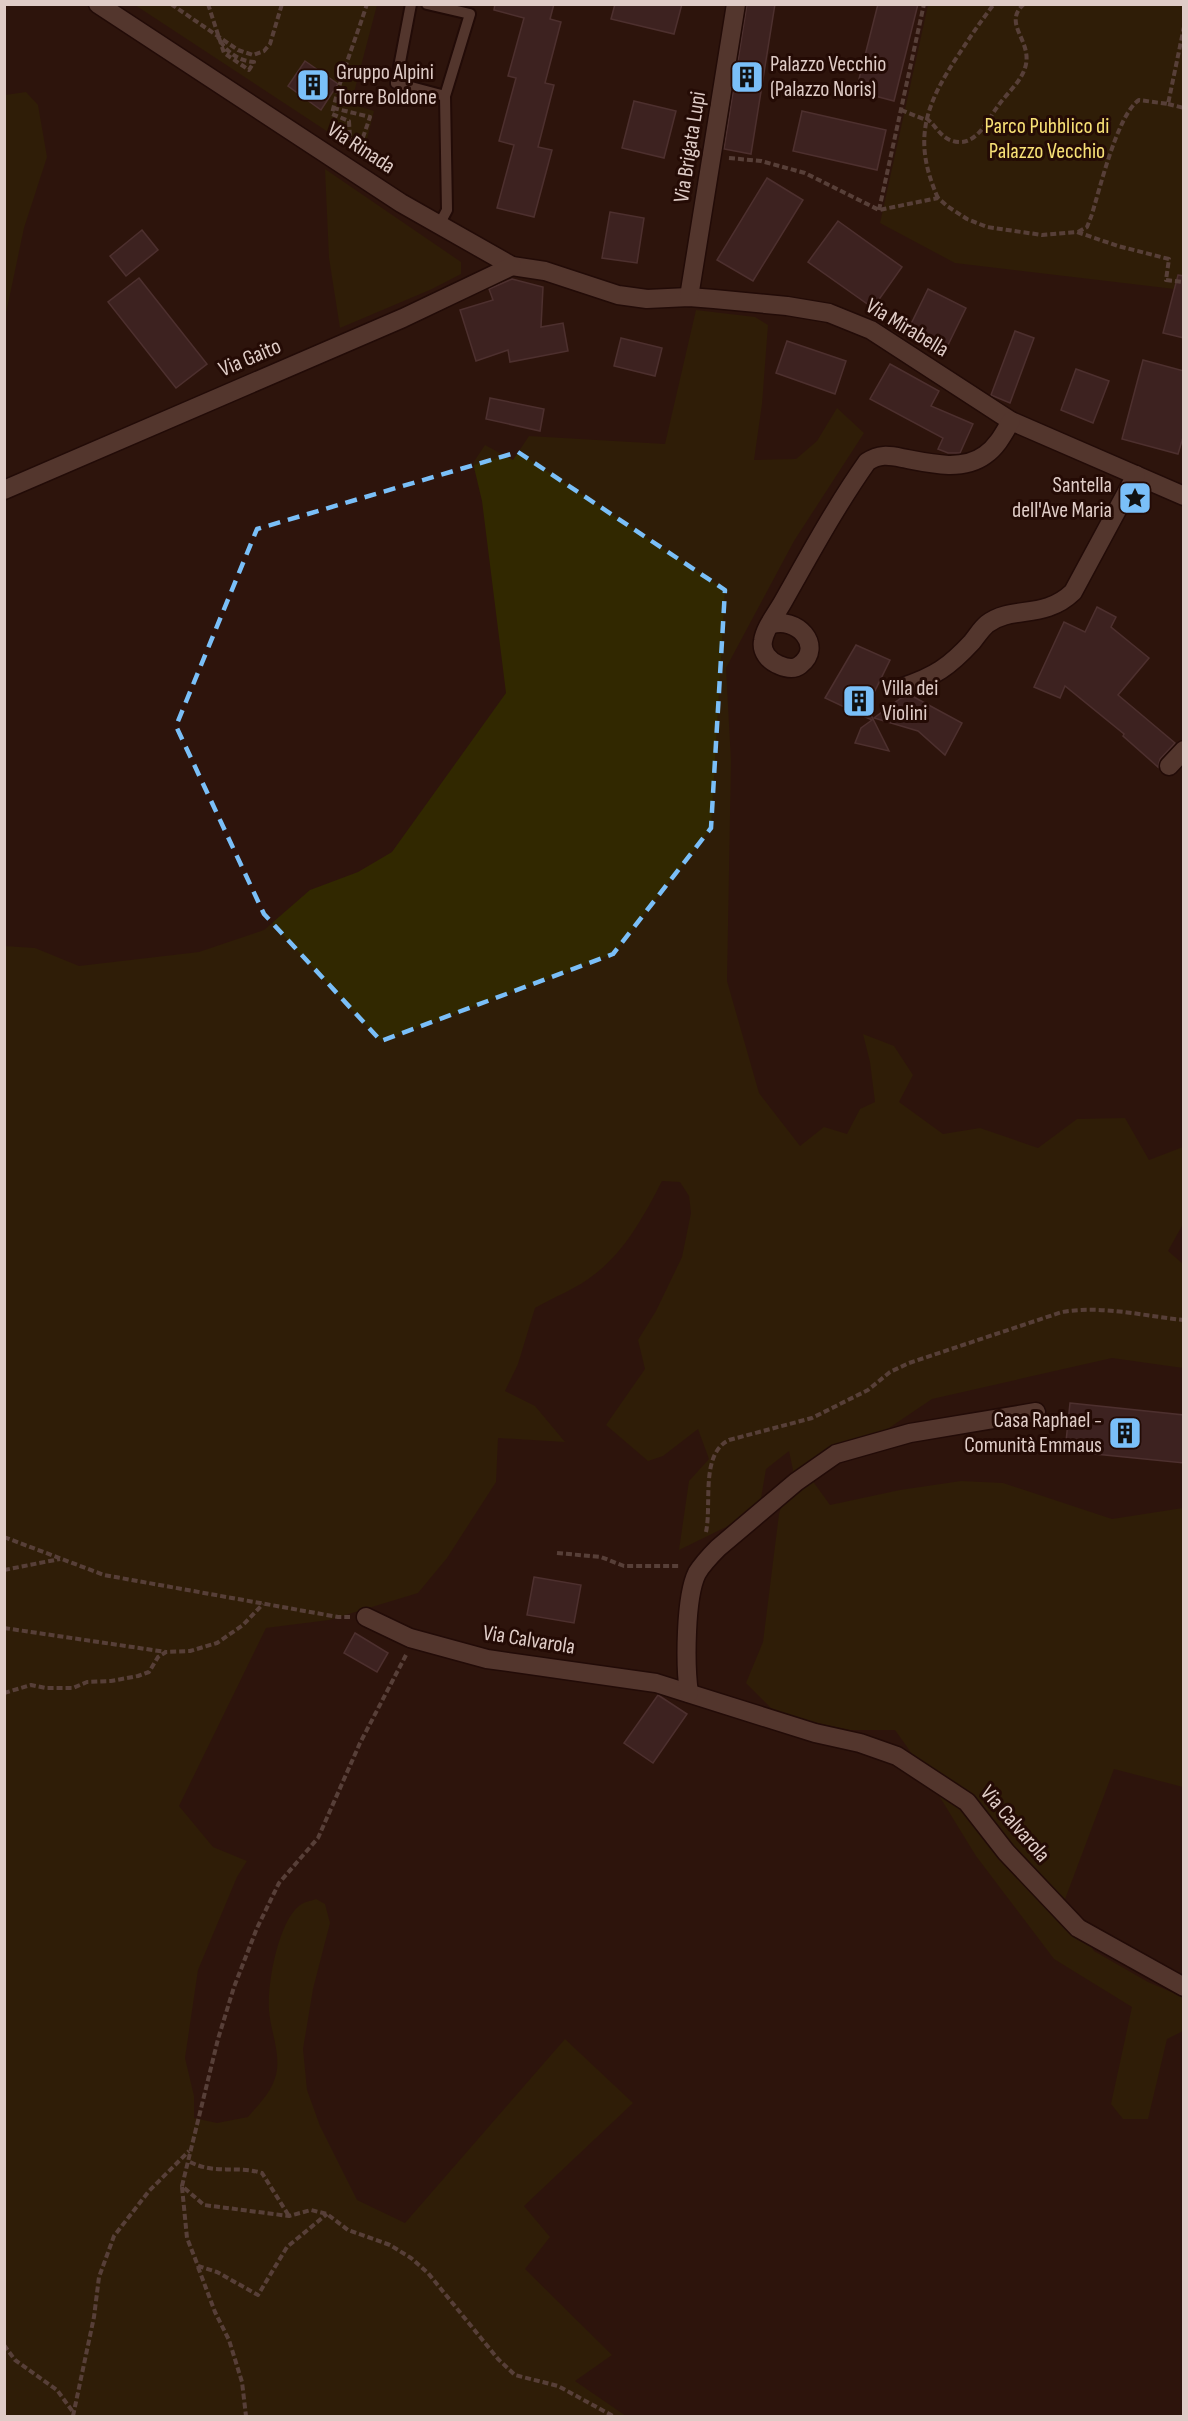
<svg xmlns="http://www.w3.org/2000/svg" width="1188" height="2421" font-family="'Sofia Sans Condensed',sans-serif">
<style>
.green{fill:#312800}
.building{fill:#513339;stroke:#735258;stroke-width:1.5}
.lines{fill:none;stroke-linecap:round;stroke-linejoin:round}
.service-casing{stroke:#140100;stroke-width:14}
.minor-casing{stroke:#140100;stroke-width:21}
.path{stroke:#8a746e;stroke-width:4;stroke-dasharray:6 3;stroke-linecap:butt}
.service{stroke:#805f56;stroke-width:10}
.minor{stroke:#805f56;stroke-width:18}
.marked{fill:none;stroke:#7abff8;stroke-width:4.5;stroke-dasharray:12 8;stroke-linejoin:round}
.labels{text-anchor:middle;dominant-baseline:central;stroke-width:6;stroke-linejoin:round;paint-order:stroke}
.poi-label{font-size:22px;fill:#dfccc7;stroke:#240b05;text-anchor:start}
.park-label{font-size:22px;fill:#f8e176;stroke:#240b05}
.street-label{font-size:22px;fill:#dfccc7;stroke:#240b05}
</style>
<rect width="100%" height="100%" fill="#2e140c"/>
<!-- green -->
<g class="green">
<polygon points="135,5 377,5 351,104 374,111 363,155"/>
<polygon points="928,5 1183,5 1183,290 955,263 880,223"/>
<polygon points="26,92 38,105 47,157 24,228 5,318 5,95"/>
<polygon points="325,169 461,262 461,274 432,289 340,328 329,258"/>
<path d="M696,310L755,317L768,325L762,404L754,460L796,459L817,441L837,408L864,433L794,541L726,668L731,761L727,981L759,1093L800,1146L824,1127L847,1134L860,1109L875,1102L870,1062L863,1034L894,1046L913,1075L899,1102L943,1134L980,1128L1038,1148L1077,1119L1125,1118L1149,1160L1183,1147V1224L1168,1251L1183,1264V1368L1112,1358L932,1399L812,1480L830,1505L900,1490L961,1481L1003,1483L1112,1519L1183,1508V1787L1114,1769L1064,1902L1094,1951L1148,1982L1183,1997V2031L1167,2039L1148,2119H1123L1111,2104L1132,2007L1054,1959L976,1856L922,1768L895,1730H850L777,1714L746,1683L763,1642L779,1514L793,1470L789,1451L766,1469L760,1504L726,1527L679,1550L689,1481L709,1459L698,1429L663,1456L648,1461L606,1425L645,1369L638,1340L656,1311L682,1257L691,1213L689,1196L680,1182L662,1181C645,1214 626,1250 595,1274C578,1288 554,1297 535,1308L518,1364L505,1391L535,1406L565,1442L498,1438L496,1482L447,1558L418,1593L329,1620L266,1628L179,1806L213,1847L247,1861L237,1877L198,1970L185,2058L194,2096V2118L217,2123L248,2117C259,2104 271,2093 276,2075C281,2055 271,2032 269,2011C267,1984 278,1923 299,1906C303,1902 311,1901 316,1899L325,1904L330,1923L313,1989L303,2049L307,2090L320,2126L357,2200L405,2223L565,2039L633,2103L524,2206L550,2237L525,2269L612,2355L575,2381L626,2416H5L4,946L35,948L79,966L199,952L264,930L310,890L358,872L392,852L506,693L482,501L473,463L485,445L513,460L529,436L665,444Z"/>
</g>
<!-- building -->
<g class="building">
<polygon points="495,4 554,4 550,19 561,22 545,83 554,85 538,147 552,150 534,217 497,208 514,145 499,141 516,78 508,76 524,18 494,10"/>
<polygon points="615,4 682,4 674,34 611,19"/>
<polygon points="747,4 775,4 751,154 724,149"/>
<polygon points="878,4 918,4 894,101 856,91"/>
<polygon points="305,61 338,84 321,110 288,86"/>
<polygon points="634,101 676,111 664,158 622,148"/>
<polygon points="802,111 886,130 877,170 793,151"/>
<polygon points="767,178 803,200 753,281 717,260"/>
<polygon points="610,212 644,218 637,263 602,258"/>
<polygon points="838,221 902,267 873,308 808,262"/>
<polygon points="142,230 158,250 126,276 110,256"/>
<polygon points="1178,275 1184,276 1184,338 1163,333"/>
<polygon points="139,278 207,364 176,388 108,302"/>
<polygon points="512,279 543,287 541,327 563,323 568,351 510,362 508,350 476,361 460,310 493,300 489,289"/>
<polygon points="928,289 966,308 948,345 910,326"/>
<polygon points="1015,331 1034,338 1010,403 991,395"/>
<polygon points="621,338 662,348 655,376 614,366"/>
<polygon points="787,341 846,361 835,394 776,373"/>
<polygon points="1143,360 1184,371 1184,434 1178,454 1122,439"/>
<polygon points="890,364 939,391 931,406 973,424 960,453 948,453 938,449 943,438 870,399"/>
<polygon points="1076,369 1109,381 1093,423 1061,410"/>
<polygon points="490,398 544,409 540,431 486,419"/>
<polygon points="1097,607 1116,617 1111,627 1149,658 1118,695 1175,743 1160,759 1158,767 1123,736 1124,734 1065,686 1060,698 1034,687 1064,622 1085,632"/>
<polygon points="856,645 890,660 867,707 889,751 855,743 861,728 872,720 825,698"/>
<polygon points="912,696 962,723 945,755 918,731 874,718 901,698"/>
<polygon points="1070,1403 1184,1415 1184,1463 1065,1451"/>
<polygon points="534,1577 581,1585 574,1623 527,1615"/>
<polygon points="355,1633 388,1653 377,1672 344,1653"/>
<polygon points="658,1695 687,1714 653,1763 624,1743"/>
</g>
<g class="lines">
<defs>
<g id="service">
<polyline points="411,4 396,83 445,96"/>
<polyline points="427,4 470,14 445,96 447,210 439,225"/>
</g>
<g id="minor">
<polyline points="98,4 401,203 512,266 545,271 618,295 647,299 689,297 714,299 787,306 829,313 871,330 1011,421 1184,496"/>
<polyline points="689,297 736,4"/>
<polyline points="4,490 403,318 512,266"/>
<path d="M770,625C796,615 825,646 800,665C794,670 786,668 779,665C769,661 761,652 763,641C765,627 777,613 784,600C810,554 836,506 867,462C879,454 888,455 902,458C928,463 962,472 985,455C997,447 1004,433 1011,421"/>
<path d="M903,687C935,676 949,667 972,642C977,636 981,629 987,624C1012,605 1044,620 1073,592L1136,475"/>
<polyline points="1169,766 1184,750"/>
<polyline points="366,1617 410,1638 487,1659 656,1683 815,1733 860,1743 897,1756 967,1802 1006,1852 1078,1928 1184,1987"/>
<path d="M689,1693C685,1666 685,1597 697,1573C703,1563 710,1556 718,1548L796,1482L836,1454L910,1433L1036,1412"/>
</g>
</defs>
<!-- service casing -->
<use href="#service" class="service-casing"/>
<!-- minor casing -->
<use href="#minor" class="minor-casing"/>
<!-- path -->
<g class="path">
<polyline points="171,4 238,50 253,55 264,51 270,44 282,4"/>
<path d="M208,4L224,53L249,70L254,62C238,61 225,51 218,37"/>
<polyline points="1046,4 1052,4"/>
<polyline points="1168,104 1184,108"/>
<path d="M333,108L370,117L361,143H356L350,139L349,121L332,114C340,77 355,41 367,4"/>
<polyline points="901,110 926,120"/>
<path d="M926,118C938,127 941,141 959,142C978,143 988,119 998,106C1007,93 1020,83 1025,68C1034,41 1001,24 1024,4"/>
<polyline points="729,158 761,161 805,173 879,210 938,198 947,206 967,219 987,227 1042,235 1077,232 1118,246 1169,259 1166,280 1184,282"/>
<path d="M938,198C912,140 925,105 959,54C970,37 981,21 994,4"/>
<polyline points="879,210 924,4"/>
<path d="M1078,232L1087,227L1091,217C1100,189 1117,115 1139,100L1168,104L1184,27"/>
<path d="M706,1532C712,1504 700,1454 729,1440L812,1418L868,1390L890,1372L909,1363L1062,1312C1103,1305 1143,1316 1184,1320"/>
<polyline points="4,1537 104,1575 338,1617 350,1617"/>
<polyline points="557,1553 601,1557 624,1566 680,1566"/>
<polyline points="4,1570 60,1559"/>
<polyline points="4,1628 166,1652"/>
<polyline points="406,1655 360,1743 318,1838 279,1883 257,1928 234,1987 218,2039 182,2186 204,2205 289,2216 311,2210 327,2214 348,2230 390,2245 411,2258 428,2273 498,2359 515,2375 558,2386 613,2416"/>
<polyline points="4,1693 31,1685 46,1688 73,1688 87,1682 111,1681 138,1676 149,1672 158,1657 166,1652 190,1651 217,1643 243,1625 263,1604"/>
<path d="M190,2162C216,2175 236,2165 262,2173L289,2216"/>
<polyline points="182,2187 187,2238 198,2266 217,2272 258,2295 287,2247 327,2214"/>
<polyline points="198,2267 215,2312 229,2340 242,2382 246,2416"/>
<polyline points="4,2345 15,2360 57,2390 73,2412"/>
<polyline points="73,2416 94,2317 99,2277 114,2236 149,2191 189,2151"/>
</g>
<!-- service -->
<use href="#service" class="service"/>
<!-- minor -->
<use href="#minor" class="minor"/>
</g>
<!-- marked area -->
<path d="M0 0H1188V2421H0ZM518,452L725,590L711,828L613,954L381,1041L264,914L176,726L257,529Z" fill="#2e140c" fill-opacity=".55" fill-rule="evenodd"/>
<path class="marked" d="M518,452L725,590L711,828L613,954L381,1041L264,914L176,726L257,529Z"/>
<!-- icons -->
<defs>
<symbol id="building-square" viewBox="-11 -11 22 22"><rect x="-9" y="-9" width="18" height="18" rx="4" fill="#7abff8" stroke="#240b05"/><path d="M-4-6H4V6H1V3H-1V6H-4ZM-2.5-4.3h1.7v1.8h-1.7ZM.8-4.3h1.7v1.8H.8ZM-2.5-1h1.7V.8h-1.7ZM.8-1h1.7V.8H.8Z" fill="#111"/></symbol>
<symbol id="sight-square" viewBox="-11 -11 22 22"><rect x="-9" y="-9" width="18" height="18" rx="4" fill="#7abff8" stroke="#240b05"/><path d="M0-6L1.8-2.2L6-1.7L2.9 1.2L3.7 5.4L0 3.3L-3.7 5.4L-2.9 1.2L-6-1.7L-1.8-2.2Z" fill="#111"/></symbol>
</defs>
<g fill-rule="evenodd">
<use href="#building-square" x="728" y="58" width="38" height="38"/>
<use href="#building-square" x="294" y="66" width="38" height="38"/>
<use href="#sight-square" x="1116" y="479" width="38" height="38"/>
<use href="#building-square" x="840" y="682" width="38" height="38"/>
<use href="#building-square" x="1106" y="1414" width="38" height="38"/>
</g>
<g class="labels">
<!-- poi labels -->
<g class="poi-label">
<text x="770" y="64">Palazzo Vecchio<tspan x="770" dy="25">(Palazzo Noris)</tspan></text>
<text x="336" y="72">Gruppo Alpini<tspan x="336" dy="25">Torre Boldone</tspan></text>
<text x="1112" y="485" text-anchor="end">Santella<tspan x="1112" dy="25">dell'Ave Maria</tspan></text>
<text x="882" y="688">Villa dei<tspan x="882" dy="25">Violini</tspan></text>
<text x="1102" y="1420" text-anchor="end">Casa Raphael -<tspan x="1102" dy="25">Comunità Emmaus</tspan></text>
</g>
<!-- park labels -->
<g class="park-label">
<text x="1047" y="126">Parco Pubblico di<tspan x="1047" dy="25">Palazzo Vecchio</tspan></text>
</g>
<!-- street labels -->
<g class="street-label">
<text transform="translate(690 147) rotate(-81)">Via Brigata Lupi</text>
<text transform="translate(361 148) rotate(33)">Via Rinada</text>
<text transform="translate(907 328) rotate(31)">Via Mirabella</text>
<text transform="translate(250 358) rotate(-23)">Via Gaito</text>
<text transform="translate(529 1640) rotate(9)">Via Calvarola</text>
<text transform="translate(1015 1824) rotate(49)">Via Calvarola</text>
</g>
</g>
<!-- border -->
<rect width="1188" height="2421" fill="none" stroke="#dfccc7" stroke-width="12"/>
</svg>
